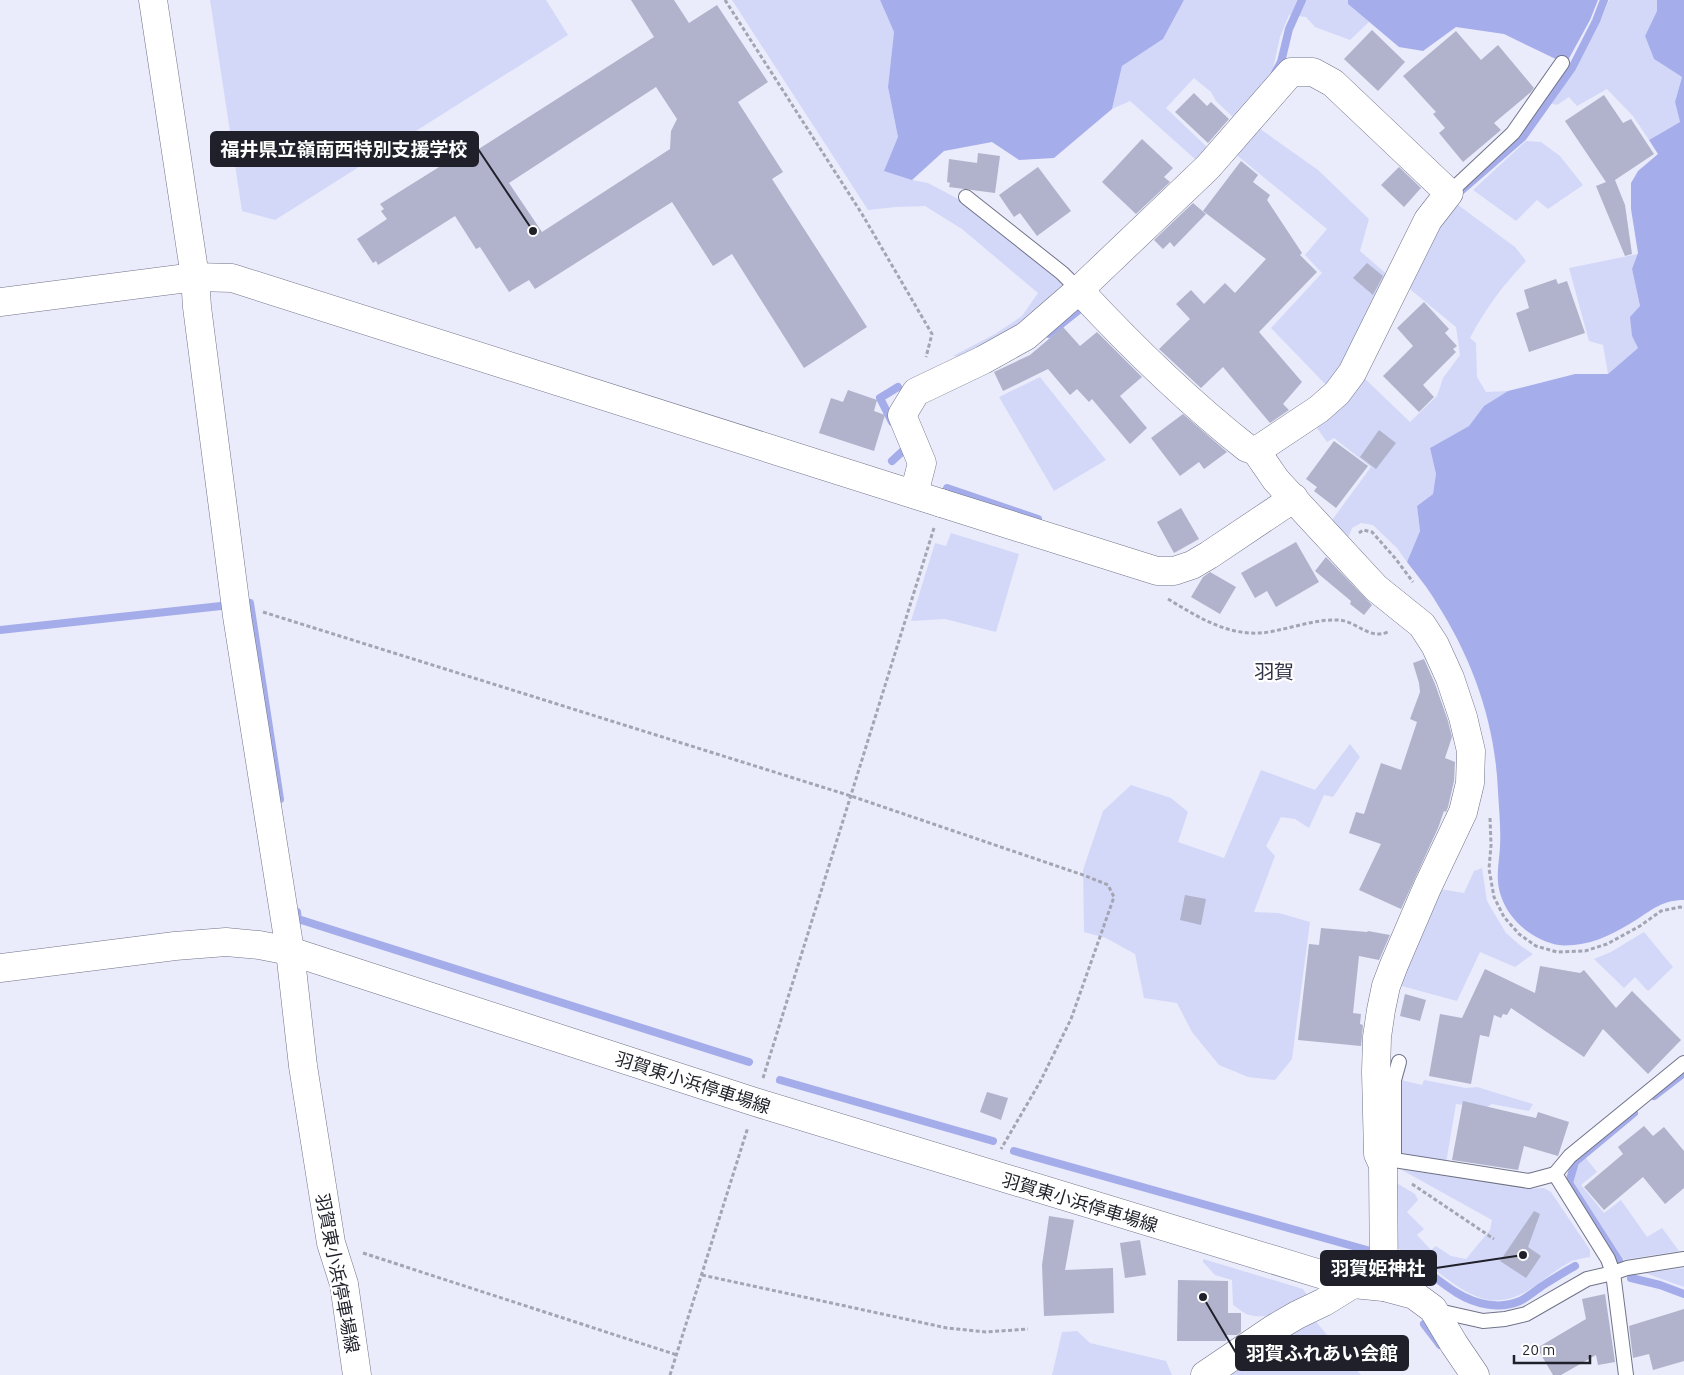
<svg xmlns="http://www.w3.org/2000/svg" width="1684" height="1375" font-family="Ubuntu,'Noto Sans JP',sans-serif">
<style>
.green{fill:#d3d8f8}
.forest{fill:#a5adeb}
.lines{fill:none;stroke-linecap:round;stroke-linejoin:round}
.stream{stroke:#a4acea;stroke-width:8}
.building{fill:#b0b3cb;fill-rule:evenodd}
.lane-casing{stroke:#707389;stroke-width:16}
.street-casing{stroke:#707389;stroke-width:29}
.secondary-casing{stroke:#707389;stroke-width:29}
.path{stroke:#a3a5b2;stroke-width:3;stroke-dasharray:4 2.5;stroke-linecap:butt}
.lane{stroke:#fff;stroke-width:14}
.street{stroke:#fff;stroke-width:28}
.secondary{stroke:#fff;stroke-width:28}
.labels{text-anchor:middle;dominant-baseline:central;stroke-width:4.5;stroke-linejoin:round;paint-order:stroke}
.street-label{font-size:18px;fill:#1f2029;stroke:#fff}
.quarter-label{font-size:20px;fill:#313346;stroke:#fff}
.leader{fill:none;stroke:#1f2029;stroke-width:2}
.callout-dot{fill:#1f2029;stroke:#fff;stroke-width:2}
.callout{fill:#1f2029;stroke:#1f2029;stroke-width:2}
.callout-label{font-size:19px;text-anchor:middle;font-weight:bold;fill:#fff}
</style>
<rect width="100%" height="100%" fill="#eaecfb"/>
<!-- green -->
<g class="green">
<polygon points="210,0 546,0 568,35 275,220 242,211"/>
<polygon points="732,0 880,0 894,32 888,87 898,137 912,180 928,183 960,200 1057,278 1066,288 1030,319 964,357 953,356 995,334 1022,316 1038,293 962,229 925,206 896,207 868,210"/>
<polygon points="1184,0 1348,0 1348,4 1369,22 1350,40 1315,27 1306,17 1289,15 1280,37 1272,73 1256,96 1234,118 1216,101 1211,92 1194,78 1166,108 1208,148 1196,160 1130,101 1112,109 1122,66 1163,39"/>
<polygon points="1609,0 1657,0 1657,11 1645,36 1654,59 1682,77 1675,102 1680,122 1649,140 1633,116 1607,89 1577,106 1569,97 1557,105 1550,103 1575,70 1598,26"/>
<polygon points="1256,126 1318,170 1369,219 1360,251 1390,277 1330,389 1271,328 1322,273 1305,255 1327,229 1233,152"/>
<polygon points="1526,141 1541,142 1560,156 1583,185 1548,209 1537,200 1516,221 1473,190"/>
<path d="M1454,202L1515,247L1526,261C1504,284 1485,309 1470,338L1476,343L1477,377L1486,392L1508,391L1484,406L1469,426L1430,448L1436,474L1433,494L1417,506L1420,531L1407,562L1397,548L1373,525L1361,523L1352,528L1345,545L1327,527L1371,467L1334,438L1327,442L1315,425L1362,376L1410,422L1437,396L1443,378L1460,355L1456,327L1405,285Z"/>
<polygon points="1638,254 1632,269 1640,306 1632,336 1638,348 1608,374 1603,345 1589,341 1569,268"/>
<polygon points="1040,377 1106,460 1054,491 999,397"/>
<polygon points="951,533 1019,554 996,632 945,619 911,621 935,543 946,546"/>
<polygon points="1350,744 1360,757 1333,797 1324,795 1309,828 1295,819 1281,817 1266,846 1275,856 1254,912 1279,913 1310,922 1292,1059 1275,1080 1248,1077 1219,1065 1192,1032 1177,1003 1144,998 1135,954 1106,938 1084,932 1083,870 1103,811 1131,785 1171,798 1188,812 1178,842 1224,858 1261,770 1315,790"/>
<polygon points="1482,868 1487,901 1494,913 1506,933 1521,946 1533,954 1515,967 1480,952 1457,1001 1398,985 1434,888 1464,893 1474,871"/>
<polygon points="1644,932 1673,967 1648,991 1635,977 1624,988 1594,959 1611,952"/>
<polygon points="1401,1080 1422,1085 1424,1080 1466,1088 1477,1087 1533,1104 1529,1111 1492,1104 1485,1108 1456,1104 1446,1163 1402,1153 1400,1145"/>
<polygon points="1585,1157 1597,1172 1581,1185 1604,1213 1621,1200 1647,1237 1662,1228 1679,1251 1622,1260 1572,1183 1577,1163"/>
<path d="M1400,1169L1524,1189L1544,1188L1551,1192L1590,1250V1257C1584,1258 1577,1259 1572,1261C1556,1269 1542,1282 1527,1291C1482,1318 1453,1280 1418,1258C1411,1254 1402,1251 1394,1246L1395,1182L1415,1194L1418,1200L1407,1212L1424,1229L1417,1235L1431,1250L1436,1246L1451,1256L1466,1259L1490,1230L1492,1220Z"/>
<path d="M1203,1259L1303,1289L1308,1296C1293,1306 1269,1321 1250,1315C1244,1314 1238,1308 1233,1305L1232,1280L1215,1275L1203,1262Z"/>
<polygon points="1684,1268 1684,1287 1645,1273"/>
<polygon points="1312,1317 1361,1375 1219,1375"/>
<polygon points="1077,1331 1090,1343 1166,1361 1172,1375 1052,1375 1062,1332"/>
</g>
<!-- forest -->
<g class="forest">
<polygon points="880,0 1184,0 1163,39 1122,66 1112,109 1054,158 1019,160 992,142 944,151 912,180 884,171 898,137 888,87 894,32"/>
<polygon points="1348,0 1598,0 1590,20 1566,64 1504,34 1456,27 1423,51 1399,47 1348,4"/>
<path d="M1657,0H1684V900C1663,900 1653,909 1636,920C1616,932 1597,943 1574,945C1569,945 1564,946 1559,945C1534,941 1509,921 1501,896C1495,880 1499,864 1500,847C1501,829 1499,809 1498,791C1495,722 1473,660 1436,602C1428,588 1417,575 1407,562L1420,531L1417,506L1433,494L1436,474L1430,448L1469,426L1484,406L1508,391L1575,374H1608L1638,348L1632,336L1630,317L1640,306L1632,269L1638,253L1631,209V183L1638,171L1658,154L1649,140L1680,122L1675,102L1682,77L1654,59L1645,36L1657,11Z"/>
</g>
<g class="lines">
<!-- stream -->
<g class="stream">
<polyline points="1275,73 1281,62 1289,29 1302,0"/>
<polyline points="1462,190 1523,137 1572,68 1596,21 1604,0"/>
<polyline points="1049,334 1079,310"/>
<polyline points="892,422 880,398 898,387"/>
<polyline points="892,461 906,448 903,443"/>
<polyline points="947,488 1038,519"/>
<polyline points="250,603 280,799"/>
<polyline points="0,630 221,606"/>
<polyline points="297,912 298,919 749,1062"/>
<polyline points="780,1080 993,1141"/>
<polyline points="1654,1096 1684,1073"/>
<polyline points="1014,1151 1367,1250"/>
<path d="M1406,1259C1425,1268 1439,1282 1457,1293C1475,1304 1499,1310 1520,1301C1528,1297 1535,1291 1542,1286C1553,1279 1564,1272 1575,1266"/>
<polyline points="1619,1261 1569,1183 1575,1162 1634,1113"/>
<polyline points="1631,1278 1660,1285 1684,1294"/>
<polyline points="1424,1324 1440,1345"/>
</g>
</g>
<!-- building -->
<g class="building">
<path d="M631,0H674L689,23L717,5L768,82L738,102L783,172L772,179L867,327L804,368L732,254L713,266L672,202L535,289L529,280L509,292L480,247L476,249L455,216L378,265L376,261L373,263L357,239L387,219L381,211L384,209L380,204L471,147L474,152L654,37ZM656,87L677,119L671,131L670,149L542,232L509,183Z"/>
<polygon points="1372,30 1405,62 1378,91 1344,59"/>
<polygon points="1456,31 1481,60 1498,45 1534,88 1531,92 1494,123 1501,130 1463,162 1439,133 1445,128 1433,114 1436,112 1403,76"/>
<polygon points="1194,93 1207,106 1211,102 1229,119 1208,143 1175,112"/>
<polygon points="1604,95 1623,123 1631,119 1654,154 1615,180 1625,205 1632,254 1625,256 1596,186 1606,182 1565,121"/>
<polygon points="1142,139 1173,168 1164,177 1170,182 1136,214 1102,182"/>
<polygon points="978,153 1000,156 995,193 949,187 950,183 947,182 949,159 977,163"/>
<polygon points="1241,161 1258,175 1253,182 1270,195 1267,200 1302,253 1300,255 1317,272 1259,332 1302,382 1283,404 1289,410 1270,423 1223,367 1201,388 1159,349 1190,319 1176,304 1191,290 1204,304 1225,283 1235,293 1266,259 1203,211"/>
<polygon points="1038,167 1071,211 1037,236 1020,213 1014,217 999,195"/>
<polygon points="1399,167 1421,188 1404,207 1381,185"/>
<polygon points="1193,203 1206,214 1174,247 1170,242 1163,249 1154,240"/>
<polygon points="1367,263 1383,276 1373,295 1353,278"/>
<polygon points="1556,279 1558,284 1567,281 1585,333 1529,352 1516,313 1529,308 1524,290"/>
<polygon points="1424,302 1449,329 1445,333 1457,346 1453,349 1456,352 1423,385 1434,397 1419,412 1383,376 1413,346 1397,328"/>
<polygon points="1063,327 1080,346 1097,332 1142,377 1120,396 1147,428 1130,444 1092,399 1089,402 1077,389 1070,395 1048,369 1003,391 994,372 1030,355"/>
<polygon points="848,390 877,400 874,411 885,415 874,451 819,433 831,398 843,402"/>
<polygon points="1183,414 1227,452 1204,469 1199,462 1180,476 1151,438"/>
<polygon points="1379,430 1396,443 1376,469 1360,457"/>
<polygon points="1334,441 1368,466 1336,508 1314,491 1317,487 1306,479"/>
<polygon points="1181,508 1199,539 1174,553 1157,522"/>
<polygon points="1296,542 1319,582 1276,607 1267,591 1255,598 1241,573"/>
<polygon points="1326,557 1372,605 1364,615 1350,604 1351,601 1315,571"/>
<polygon points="1210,572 1236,587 1220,614 1191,597 1203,577"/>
<polygon points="1424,659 1435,684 1448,721 1452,737 1445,758 1455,762 1454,781 1448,807 1446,812 1444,811 1438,828 1401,909 1359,890 1381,844 1349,833 1356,812 1364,814 1381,763 1401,770 1417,722 1410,719 1420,692 1419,683 1413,663"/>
<polygon points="1185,895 1206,899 1201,925 1180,920"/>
<polygon points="1321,928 1367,932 1368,931 1390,935 1379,960 1359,956 1353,1013 1361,1014 1360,1024 1363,1025 1361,1046 1298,1040 1309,944 1319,945"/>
<polygon points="1540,966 1580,973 1584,970 1616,1008 1632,991 1681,1040 1648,1074 1603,1029 1584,1057 1511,1008 1507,1015 1503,1014 1501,1018 1494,1015 1489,1037 1480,1035 1471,1084 1429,1076 1440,1014 1462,1018 1485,969 1535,993"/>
<polygon points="1405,994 1426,1000 1420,1021 1400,1016"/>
<polygon points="987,1092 1008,1098 1001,1120 980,1112"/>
<polygon points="1463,1101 1536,1118 1538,1112 1569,1122 1558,1156 1524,1146 1518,1170 1452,1160"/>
<polygon points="1644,1126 1653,1136 1664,1127 1684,1151 1684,1188 1665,1204 1643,1177 1604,1210 1584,1187 1623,1154 1618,1147"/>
<polygon points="1534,1211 1540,1214 1528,1247 1541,1256 1526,1278 1500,1261"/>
<polygon points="1049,1216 1074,1220 1065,1270 1113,1268 1114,1313 1044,1316 1042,1265"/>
<polygon points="1140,1240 1146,1275 1125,1278 1120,1243"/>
<polygon points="1178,1280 1228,1281 1228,1313 1241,1313 1241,1332 1237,1335 1226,1335 1226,1341 1177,1341"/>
<polygon points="1605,1294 1615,1362 1598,1365 1596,1355 1561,1375 1553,1375 1537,1348 1586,1319 1582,1299"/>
<polygon points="1684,1309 1684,1361 1653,1370 1649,1354 1633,1358 1629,1326"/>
</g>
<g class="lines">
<defs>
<g id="lane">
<polyline points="1449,193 1513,133 1562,63"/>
<polyline points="966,197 1062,273 1079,290"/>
<polyline points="1394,1160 1394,1080 1399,1062"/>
<polyline points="1383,1165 1394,1160 1529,1181 1555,1174 1608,1259 1613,1273 1627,1268 1684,1259"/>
<polyline points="1555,1174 1570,1156 1684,1063"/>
<polyline points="1434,1310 1483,1321 1505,1319 1526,1314 1587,1279 1613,1273 1626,1375"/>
</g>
<g id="street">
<polyline points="153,0 195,277 197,307 237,616 290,951"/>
<path d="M1079,290C1132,347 1186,400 1247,448L1256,451L1276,480L1376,588L1422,625L1435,645L1450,678L1463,717L1471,751L1470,783L1463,812L1427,888L1394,965L1386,986L1381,1010L1377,1037L1376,1072L1378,1154L1383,1165L1384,1287"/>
<polyline points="914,494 922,463 902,415 916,392 983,360 1026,336 1079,290 1208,167 1291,72 1313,72 1333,83 1449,193 1428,220 1352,373 1337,393 1319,409 1256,451"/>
<polyline points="941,503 1157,571 1174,571 1192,565 1209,555 1294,498"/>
<polyline points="1205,1375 1273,1329 1297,1315 1324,1302 1353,1284"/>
</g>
<g id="secondary">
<polyline points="0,302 195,277 232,278 941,503"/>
<polyline points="290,951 303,1066 331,1243 344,1284 357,1375"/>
<polyline points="0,968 175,946 226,942 259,945 290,951 755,1102 1353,1284 1384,1287 1414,1295 1433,1309 1454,1344 1475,1375"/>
</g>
</defs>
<!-- lane casing -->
<use href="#lane" class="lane-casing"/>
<!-- street casing -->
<use href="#street" class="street-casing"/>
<!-- secondary casing -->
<use href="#secondary" class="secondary-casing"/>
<!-- path -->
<g class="path">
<polyline points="725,0 862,214 932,334 926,357"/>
<polyline points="1359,533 1363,530 1372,532 1395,558 1413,582"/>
<path d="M1168,599C1201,619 1234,640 1274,631C1295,627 1317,619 1338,620C1357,621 1368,640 1388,632"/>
<polyline points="263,612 851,796 1086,876 1108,885 1114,897 1071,1019 1040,1082 1001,1149"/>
<polyline points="1490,818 1491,845 1489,869 1494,897 1504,917 1519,934 1536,946 1557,952 1585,951 1607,944 1640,926 1661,911 1680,907 1684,908"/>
<polyline points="763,1078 934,528"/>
<polyline points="1412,1184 1494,1239"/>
<polyline points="363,1253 677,1355"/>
<polyline points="702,1275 947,1328 986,1332 1028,1329"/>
<polyline points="670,1375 748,1127"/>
</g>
<!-- lane -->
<use href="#lane" class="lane"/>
<!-- street -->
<use href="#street" class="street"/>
<!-- secondary -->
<use href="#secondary" class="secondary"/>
</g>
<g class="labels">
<!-- street labels -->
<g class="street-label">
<text transform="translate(693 1082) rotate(18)">羽賀東小浜停車場線</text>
<text transform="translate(1080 1202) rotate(17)">羽賀東小浜停車場線</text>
<text transform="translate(338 1273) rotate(79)">羽賀東小浜停車場線</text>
</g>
<!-- quarter labels -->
<g class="quarter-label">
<text x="1274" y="671">羽賀</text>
</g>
</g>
<!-- callouts -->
<path class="leader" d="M533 231L478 149M1523 1255L1436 1268M1203 1297L1236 1353"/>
<g class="callout-dot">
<circle cx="533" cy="231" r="5"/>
<circle cx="1523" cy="1255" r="5"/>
<circle cx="1203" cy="1297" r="5"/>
</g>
<g class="callout">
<rect x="211" y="132" width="267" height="34" rx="5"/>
<rect x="1321" y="1251" width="115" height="34" rx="5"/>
<rect x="1236" y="1336" width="172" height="34" rx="5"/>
</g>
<g class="callout-label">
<text x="344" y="156">福井県立嶺南西特別支援学校</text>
<text x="1378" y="1275">羽賀姫神社</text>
<text x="1322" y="1360">羽賀ふれあい会館</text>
</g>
<!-- scale -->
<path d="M1514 1355v8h76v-8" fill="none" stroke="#1f2029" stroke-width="2.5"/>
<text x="1522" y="1355" font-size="15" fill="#1f2029" stroke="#ffffff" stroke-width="4" paint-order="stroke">20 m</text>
</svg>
